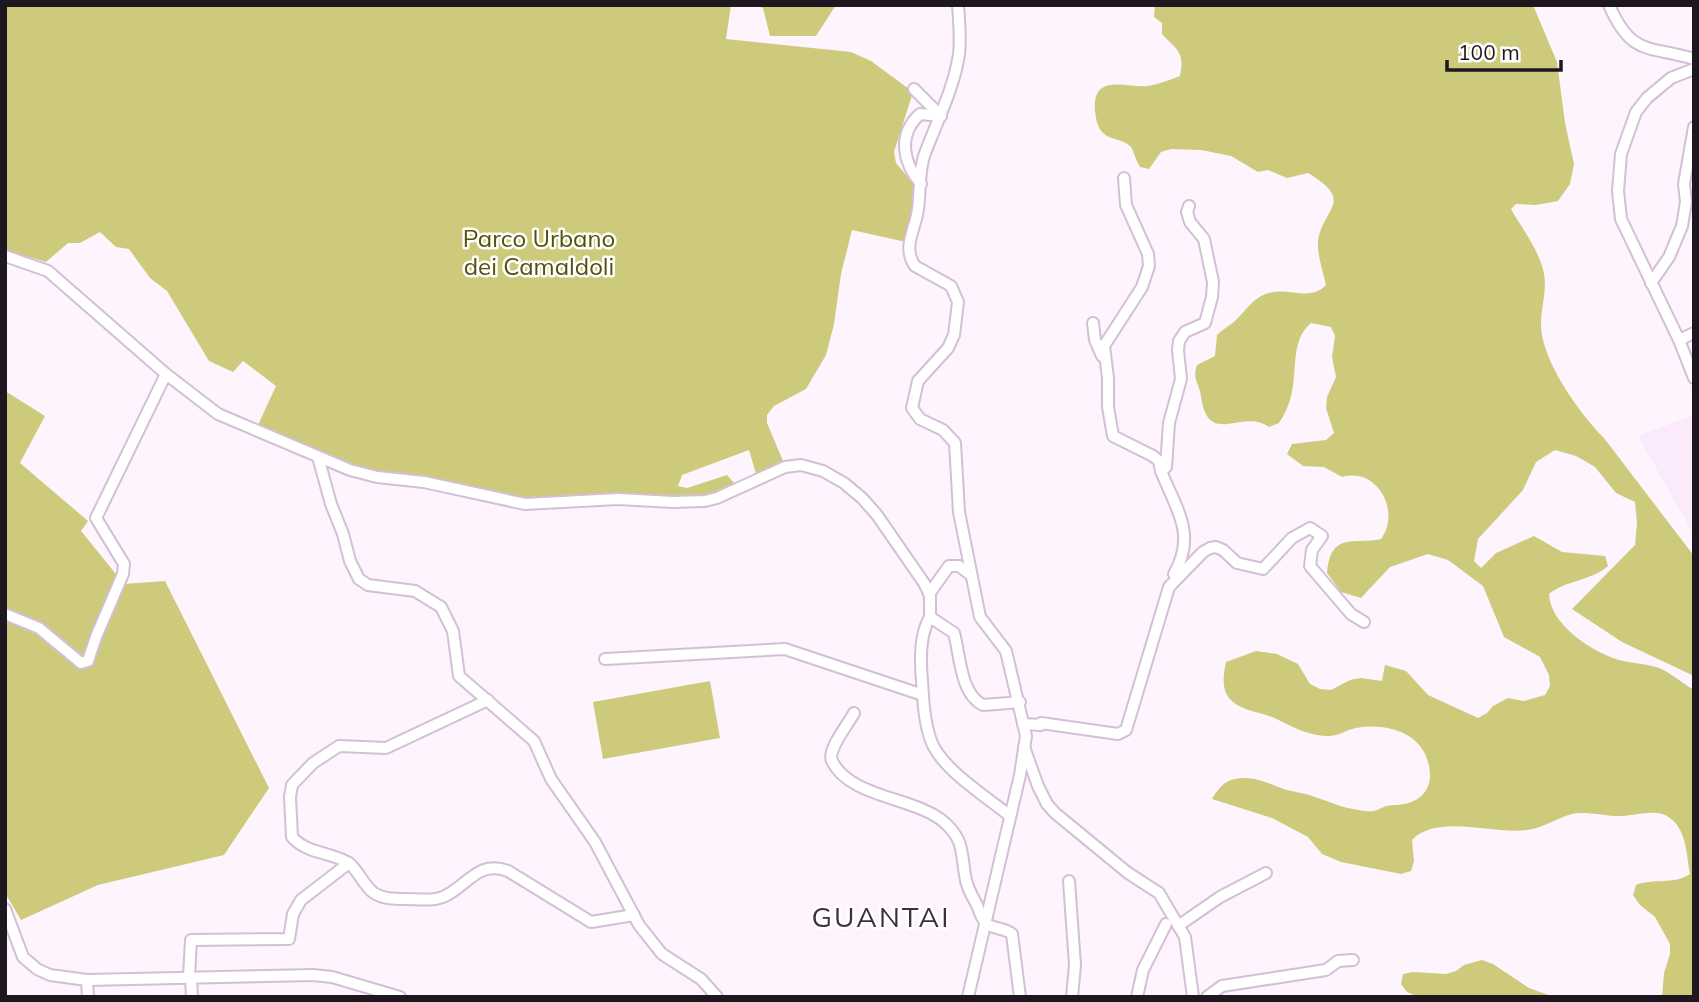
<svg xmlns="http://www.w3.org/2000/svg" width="1699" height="1002" font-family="Mulish,sans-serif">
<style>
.built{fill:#fbeafc}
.green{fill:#cdcb7b}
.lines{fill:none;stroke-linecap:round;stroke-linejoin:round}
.minor-casing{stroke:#d4bfd6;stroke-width:14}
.minor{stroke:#fff;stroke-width:10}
.labels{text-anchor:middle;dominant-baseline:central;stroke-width:5;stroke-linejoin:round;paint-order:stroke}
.park-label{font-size:24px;fill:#53510c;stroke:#fff}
.quarter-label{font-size:28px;letter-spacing:2px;fill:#3e2e40;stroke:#fff}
</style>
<rect width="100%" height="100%" fill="#fdf4fd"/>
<!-- built -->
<polygon class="built" points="1694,415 1694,535 1638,436"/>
<!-- green -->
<g class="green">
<polygon points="5,5 731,5 726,39 851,52 871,61 913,92 894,152 896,163 917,188 906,242 852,230 841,274 834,324 826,355 806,389 774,406 767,415 767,423 783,461 756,474 749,450 682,475 678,486 687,488 727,475 735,484 721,493 707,497 528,500 353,466 258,425 276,386 243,361 233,372 209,361 167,291 150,278 129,249 116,247 100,232 80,243 68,243 46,262 5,250"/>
<polygon points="755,5 836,5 816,36 770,36 763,8"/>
<path d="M1155,5H1533L1557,62L1565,123L1574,164L1570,184L1558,201L1536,205L1516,204L1511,209C1521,227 1536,246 1542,266C1549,287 1541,304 1541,325C1541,360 1580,414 1604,438L1694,556V676L1622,642L1572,609L1635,545L1637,523L1635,502L1616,493L1595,467L1576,456L1555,450L1536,462L1523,490L1478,539L1474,561L1481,568L1496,553L1534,536L1562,552L1605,556L1608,566C1591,581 1566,580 1549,594C1550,623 1588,649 1613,658C1626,663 1642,663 1656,667C1669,671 1682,683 1694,690V997H1662L1664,973L1670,954V944L1655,917L1640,905L1633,895L1636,885C1654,878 1674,885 1690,874C1686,853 1687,828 1667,816C1655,808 1631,817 1615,816C1602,815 1584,811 1572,814C1556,818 1545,828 1526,830C1494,835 1438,813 1412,840L1414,861L1411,871L1401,874L1341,862L1322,854L1308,837L1272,818L1212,799C1218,789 1224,781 1235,779C1254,775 1269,784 1287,790C1295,792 1304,793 1312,796C1326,800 1339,807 1353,809C1358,810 1368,812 1374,811C1381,809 1385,805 1394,805C1411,805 1430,797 1430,775C1429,735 1390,722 1356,728C1345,730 1338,737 1326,736C1305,735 1290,725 1272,717C1257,711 1234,710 1226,693C1222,684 1224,671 1226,662L1256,651L1277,654L1298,664L1310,684L1320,689L1331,690L1350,680L1361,678L1382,681L1385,665L1406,671L1428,695L1478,718L1487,713L1493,706L1508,698L1524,701L1545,695L1550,686L1549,675L1540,657L1504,637L1483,586L1448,560L1428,554L1390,567L1361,598L1341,592L1327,573C1331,531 1353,545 1381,539C1401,512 1378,467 1342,477L1324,467L1303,466L1287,454L1292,444L1326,440L1334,433L1326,408L1327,397L1336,377L1332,357L1335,336L1331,327L1311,323C1291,340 1297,368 1292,392C1290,403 1285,414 1279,423L1269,427C1242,407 1208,449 1201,396C1199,382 1192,380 1197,365L1215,356L1217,335C1223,329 1229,326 1235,321C1246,311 1253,297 1269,293C1290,287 1310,302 1326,285C1323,271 1317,255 1318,241C1323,207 1356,202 1308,173L1287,178L1268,170L1258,172L1231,156L1201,150L1171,149L1161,152L1149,169L1140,167C1136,161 1134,152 1131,147C1123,138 1110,141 1102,132C1097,126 1096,118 1095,111C1092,72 1126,88 1148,86C1159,84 1170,80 1180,76C1185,52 1177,50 1162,34V23L1154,17Z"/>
<polygon points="5,391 45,416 20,463 88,521 81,531 124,584 165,581 269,788 224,855 98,885 21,920 5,893"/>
<polygon points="710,681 720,738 603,759 593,702"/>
<polygon points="1482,960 1493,964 1529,988 1554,997 1418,997 1407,992 1401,984 1403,974 1413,972 1446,974 1456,971 1464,965"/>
</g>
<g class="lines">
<defs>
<g id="minor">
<path d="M958,5C959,21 961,39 959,54C954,89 936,123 924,156C918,175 921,195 917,215C913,233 903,249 915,266L951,286L958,302L954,335L948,348L918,381L912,408L920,419L943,430L955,443L959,512L980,617L1006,651L1026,736L1020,775L968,997"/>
<path d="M1609,5C1632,57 1648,45 1694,59"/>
<polyline points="1694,69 1671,78 1647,98 1636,112 1621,154 1618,191 1621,219 1679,340 1694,378"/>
<polyline points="914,89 941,116"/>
<polyline points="1124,178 1126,205 1148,254 1149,266 1142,287 1104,346 1108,378 1108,407 1113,436 1153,456 1159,461 1161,471"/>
<path d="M921,184C903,163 897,135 920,114L941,116"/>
<path d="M5,256L48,271L166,374L218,414L350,470L377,477L424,482L525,504L618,499L673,502L705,501L717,498L785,467L801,465L823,471L844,483L862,498L877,515L924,583L930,595V617L954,633C960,654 960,694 983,705L1020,702"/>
<polyline points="1651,283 1669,257 1682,226 1686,202 1684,184 1694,127"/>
<polyline points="1093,323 1095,340 1102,356"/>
<polyline points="1679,340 1694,333"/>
<polyline points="318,457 331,504 343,534 350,561 359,579 368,585 415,591 441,607 453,631 459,676 534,741 551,779 595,842 639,925 662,954 701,979 717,997"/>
<path d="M1174,574C1197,534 1176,509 1161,471L1166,467L1169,423L1181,379L1178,350L1179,341L1185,332L1205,323L1212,297L1213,282L1204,239L1190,222L1187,212L1189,206"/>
<polyline points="929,594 949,566 959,566 971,575"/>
<polyline points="5,614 39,628 81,663 88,661 96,637 123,574 124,564 96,518 166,374"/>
<path d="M930,617C920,634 920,660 922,680C923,699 924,719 930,738C939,768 986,796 1010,816"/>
<polyline points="605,659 785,649 923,695"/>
<path d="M488,700L386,748L339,746L313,763L292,785L290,797L292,837C308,855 334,852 350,864C359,872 364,886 374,893C383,899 395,899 405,899C419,899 435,902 447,895C469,883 480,860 508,871L591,922L634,915"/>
<path d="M854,713C848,725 827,749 832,761C850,798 915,797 944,822C964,840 961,851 965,875C966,886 972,896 977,905C979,911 982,920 987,924C994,929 1005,928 1012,934L1020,997"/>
<polyline points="1023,724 1041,725 1041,723 1118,734 1126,730 1169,587 1203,552 1210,548 1216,547 1223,550 1237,563 1263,569 1292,538 1310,528 1322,536 1312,550 1310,566 1351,614 1364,622"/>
<polyline points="1024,747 1038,786 1047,804 1055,813 1128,873 1159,893 1185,937 1193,997"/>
<polyline points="1069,881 1075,965 1072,997"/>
<polyline points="5,909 23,957 37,969 50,975 87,980 313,975 332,977 400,997"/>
<polyline points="1178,926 1220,897 1266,873"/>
<polyline points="189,977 191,940 289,939 293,914 301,900 349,863"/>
<polyline points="191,977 192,997"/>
<polyline points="87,980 88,997"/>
<polyline points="1137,997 1143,970 1166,924"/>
<polyline points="1207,997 1222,986 1326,970 1338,961 1353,960"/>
</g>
</defs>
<!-- minor casing -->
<use href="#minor" class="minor-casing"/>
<!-- minor -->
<use href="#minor" class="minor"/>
</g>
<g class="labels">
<!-- park labels -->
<g class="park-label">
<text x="539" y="238">Parco Urbano<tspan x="539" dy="28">dei Camaldoli</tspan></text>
</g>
<!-- quarter labels -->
<g class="quarter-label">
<text x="881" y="916">GUANTAI</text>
</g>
</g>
<!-- border -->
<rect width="1699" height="1002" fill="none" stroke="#1f171f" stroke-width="14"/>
<!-- scale -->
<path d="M1447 60v10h114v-10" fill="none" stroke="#1f171f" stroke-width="3.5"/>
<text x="1458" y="60" font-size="21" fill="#1f171f" stroke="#ffffff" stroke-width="5" paint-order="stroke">100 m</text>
</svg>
